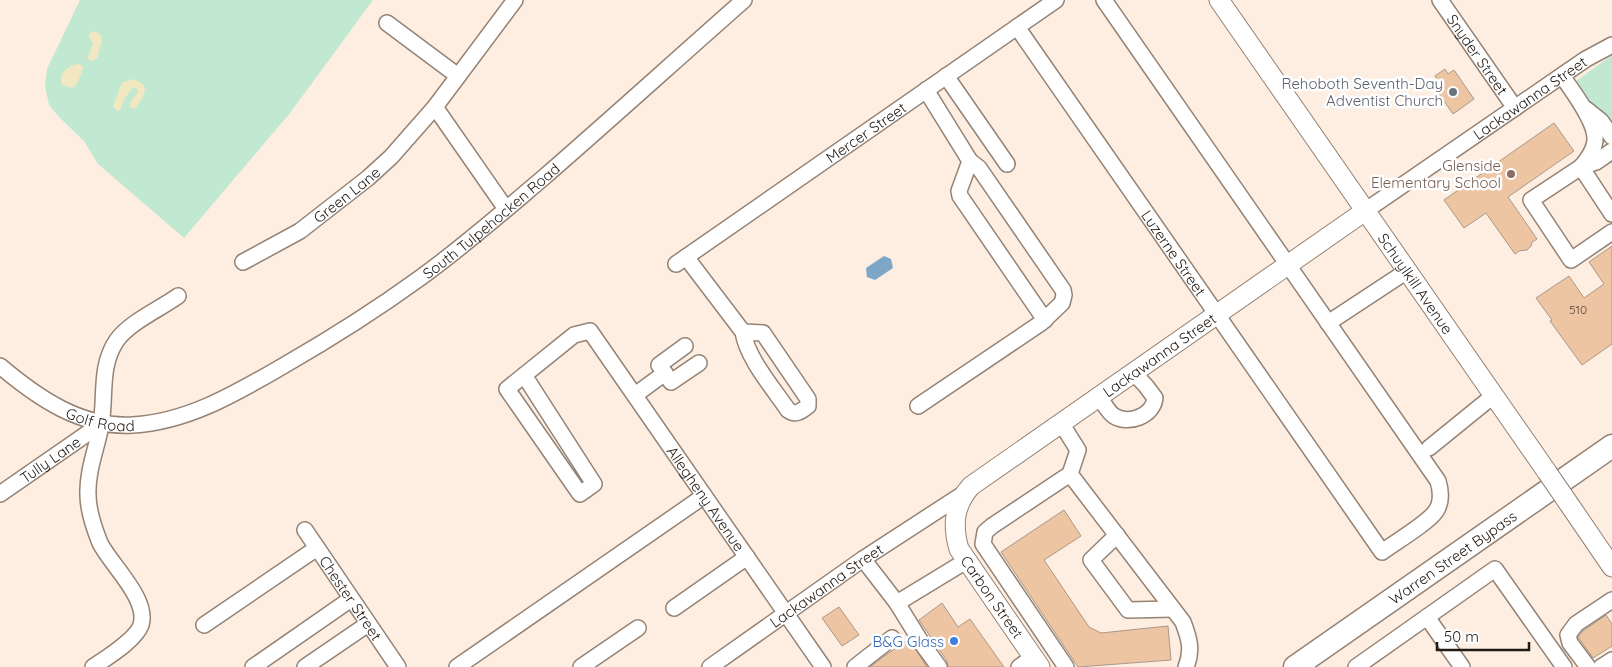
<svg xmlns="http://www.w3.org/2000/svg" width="1612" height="667" font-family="Quicksand,sans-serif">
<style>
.green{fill:#c1e8d1}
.sand{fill:#f1e8c2}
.water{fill:#7ea6c7}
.building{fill:#eec5a2;stroke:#a99889}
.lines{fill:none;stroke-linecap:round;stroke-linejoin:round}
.minor-casing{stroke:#948375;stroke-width:18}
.major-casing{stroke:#948375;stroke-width:21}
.highway-casing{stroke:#948375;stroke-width:25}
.minor{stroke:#fff;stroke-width:15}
.major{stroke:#fff;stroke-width:19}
.highway{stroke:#fff;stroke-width:22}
.major-bridge-casing{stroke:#948375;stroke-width:21;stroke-linecap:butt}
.major-bridge{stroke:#fff;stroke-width:19}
.worship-dot{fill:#6b7280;stroke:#fff;stroke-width:2}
.education-dot{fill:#8d6e63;stroke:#fff;stroke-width:2}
.shop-dot{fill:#3f7fe0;stroke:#fff;stroke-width:2}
.labels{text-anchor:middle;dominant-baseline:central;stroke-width:5;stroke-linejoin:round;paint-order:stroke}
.number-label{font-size:12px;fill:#544538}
.street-label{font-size:15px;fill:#211a15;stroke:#fff}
.worship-label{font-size:15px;fill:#5b616d;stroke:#fff;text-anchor:end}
.education-label{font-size:15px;fill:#785e54;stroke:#fff;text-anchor:end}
.shop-label{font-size:15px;fill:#366cbe;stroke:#fff;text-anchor:end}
</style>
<rect width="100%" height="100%" fill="#fdeee1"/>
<!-- green -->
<g class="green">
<polygon points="80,0 373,0 290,113 184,238 98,164 84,141 59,117 49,105 45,86 47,69"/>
<polygon points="1612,55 1612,142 1571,85"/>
</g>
<!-- sand -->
<g class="sand">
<path d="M93,31C109,35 98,47 98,57L93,61L88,60C88,54 92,49 93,43L89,38V34Z"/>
<path d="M77,64L82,65L83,69L77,84L73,88L62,85C58,73 67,67 77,64Z"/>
<path d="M132,79C153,85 144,95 136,108H130V103L138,92L137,89L133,87L125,98L120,110L117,111L113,106L122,83Z"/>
</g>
<!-- water -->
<polygon class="water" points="884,256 891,259 893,268 875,280 867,277 866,268"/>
<!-- building -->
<g class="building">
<polygon points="1445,69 1448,74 1454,70 1474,99 1453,114 1433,85 1438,81 1435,76"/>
<polygon points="1554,123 1574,151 1508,197 1537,239 1532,242 1531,246 1527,250 1519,251 1515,254 1486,213 1464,228 1444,200"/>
<polygon points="1612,246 1612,344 1582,365 1550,321 1552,320 1536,298 1569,276 1584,298 1604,284 1589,262"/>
<polygon points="1064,510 1081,536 1044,560 1089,627 1101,633 1168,626 1171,660 1078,667 1001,552"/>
<polygon points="942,603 958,627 970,619 1004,667 948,667 947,661 919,620"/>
<polygon points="839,607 859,635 842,646 822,618"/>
<polygon points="1606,615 1612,624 1612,646 1593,658 1578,637 1583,631"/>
<polygon points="909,639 927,667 870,667 883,657"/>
</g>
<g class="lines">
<defs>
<g id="minor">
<path id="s1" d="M1440,0L1515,108"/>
<polyline points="387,23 458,76"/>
<path id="s2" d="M1017,27L1382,552C1394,543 1428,523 1436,511C1442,502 1441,491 1438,481L1104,0"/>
<polyline points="946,76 1007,164"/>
<path d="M1562,76C1572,90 1597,123 1595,141C1594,151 1587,160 1581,167"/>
<polyline points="435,107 506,209"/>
<polyline points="1586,109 1601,121 1612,137"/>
<polyline points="1612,151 1596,162 1581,167 1531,200 1571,260 1612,232"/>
<polyline points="970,161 959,191 960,196 1045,320"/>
<polyline points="1581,167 1612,214"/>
<path id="s3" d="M1365,211L1567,72L1586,59L1612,45"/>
<path d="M686,257L743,332C747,358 773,388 788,410C796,416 801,411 808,406V399L763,333L743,332"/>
<path id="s4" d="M243,262L300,231L368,178L391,157L435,107L515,0"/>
<path id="s5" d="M676,264L1056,0"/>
<polyline points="1328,323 1407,271"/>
<polyline points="685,346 659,365 671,382 699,363"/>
<path id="s6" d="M0,366C38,398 81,428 133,425C188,422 236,393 283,366C330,339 376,310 420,278C463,247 503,212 543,178C611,119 677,59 744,0"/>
<path id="s7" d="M524,375L594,484L580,494L507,389L574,335L590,331L823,667"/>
<polyline points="635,395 665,373"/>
<path d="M1099,397C1104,403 1108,412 1114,416C1129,425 1153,416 1155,398L1146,386L1134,373"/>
<polyline points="918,406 1041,323 1062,303 1064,295 1063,290 979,168 970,161 926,90"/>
<polyline points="1061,423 1078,450 1070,474 992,526 985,532 983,544 1066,667"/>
<polyline points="1429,448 1493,396"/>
<path d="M1070,474L1183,622C1189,638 1193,650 1186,667"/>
<path id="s8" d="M0,494L101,424"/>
<path id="s9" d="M305,530L398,667"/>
<polyline points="1117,535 1091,560 1128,610 1173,609"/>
<polyline points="863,559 897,603 966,561"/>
<polyline points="897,603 923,645 939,667"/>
<polyline points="674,608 747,557"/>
<polyline points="1427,617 1462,667"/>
<polyline points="204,625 317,548"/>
<path d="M93,667C106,658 136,640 141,625C149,599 111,565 100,543C94,528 88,511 88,495C87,470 97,448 101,425C106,396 99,366 117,340C130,322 160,309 178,296"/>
<polyline points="253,667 351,599"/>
<polyline points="305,667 368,624"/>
<polyline points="457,667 704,496"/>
<polyline points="581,667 638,628"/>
<path id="s10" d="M710,667L863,559L963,494"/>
<polyline points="855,667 892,638"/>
<polyline points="1019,667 1033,657"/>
<polyline points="1356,667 1495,569 1564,667"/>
<polyline points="1588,667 1570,643 1568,635 1576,624 1612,600"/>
<polyline points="1601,667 1612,660"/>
</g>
<g id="major">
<path id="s11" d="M1219,0L1547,472"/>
<polyline points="1571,507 1612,567"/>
<path id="s12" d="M1040,667L959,549C952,525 954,505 971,486L1365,211"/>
</g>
<g id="highway">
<path id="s13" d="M1295,667L1612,446"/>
</g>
</defs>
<!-- minor casing -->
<use href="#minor" class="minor-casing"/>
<!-- major casing -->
<use href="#major" class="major-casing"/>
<!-- highway casing -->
<use href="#highway" class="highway-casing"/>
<!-- minor -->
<use href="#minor" class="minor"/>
<!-- major -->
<use href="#major" class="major"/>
<!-- highway -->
<use href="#highway" class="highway"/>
<defs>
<polyline id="major-bridge" points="1547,472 1571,507"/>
</defs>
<!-- major-bridge casing -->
<use href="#major-bridge" class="major-bridge-casing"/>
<!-- major-bridge -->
<use href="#major-bridge" class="major-bridge"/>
</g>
<!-- markers -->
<circle class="worship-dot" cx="1453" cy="92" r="5"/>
<circle class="education-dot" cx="1511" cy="174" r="5"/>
<circle class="shop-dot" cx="954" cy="641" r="5"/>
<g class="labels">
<!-- number labels -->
<g class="number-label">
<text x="1578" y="309">510</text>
</g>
<!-- street labels -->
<g class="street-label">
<text stroke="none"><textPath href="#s1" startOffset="66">Snyder Street</textPath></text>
<text stroke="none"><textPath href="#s3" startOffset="200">Lackawanna Street</textPath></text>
<text stroke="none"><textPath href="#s5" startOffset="231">Mercer Street</textPath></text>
<text stroke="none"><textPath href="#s4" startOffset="124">Green Lane</textPath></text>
<text stroke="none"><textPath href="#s6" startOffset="566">South Tulpehocken Road</textPath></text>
<text stroke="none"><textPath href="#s2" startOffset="275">Luzerne Street</textPath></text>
<text stroke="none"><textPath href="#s11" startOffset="345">Schuylkill Avenue</textPath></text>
<text stroke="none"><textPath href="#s12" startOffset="440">Lackawanna Street</textPath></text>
<text stroke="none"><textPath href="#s6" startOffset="116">Golf Road</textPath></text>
<text stroke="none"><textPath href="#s8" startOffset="61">Tully Lane</textPath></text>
<text stroke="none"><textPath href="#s7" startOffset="581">Allegheny Avenue</textPath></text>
<text stroke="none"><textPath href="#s13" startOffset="192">Warren Street Bypass</textPath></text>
<text stroke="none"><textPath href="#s10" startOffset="142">Lackawanna Street</textPath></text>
<text transform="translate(992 597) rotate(55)">Carbon Street</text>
<text stroke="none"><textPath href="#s9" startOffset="82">Chester Street</textPath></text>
</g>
<!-- worship labels -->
<g class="worship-label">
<text x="1443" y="83">Rehoboth Seventh-Day<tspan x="1443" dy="17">Adventist Church</tspan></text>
</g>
<!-- education labels -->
<g class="education-label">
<text x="1501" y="165">Glenside<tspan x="1501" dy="17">Elementary School</tspan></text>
</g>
<!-- shop labels -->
<g class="shop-label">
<text x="944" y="641">B&amp;G Glass</text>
</g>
</g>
<!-- scale -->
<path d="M1437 642v8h92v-8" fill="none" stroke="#211a15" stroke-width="2.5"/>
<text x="1444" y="642" font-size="15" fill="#211a15" stroke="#ffffff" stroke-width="4" paint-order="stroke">50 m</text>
</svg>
